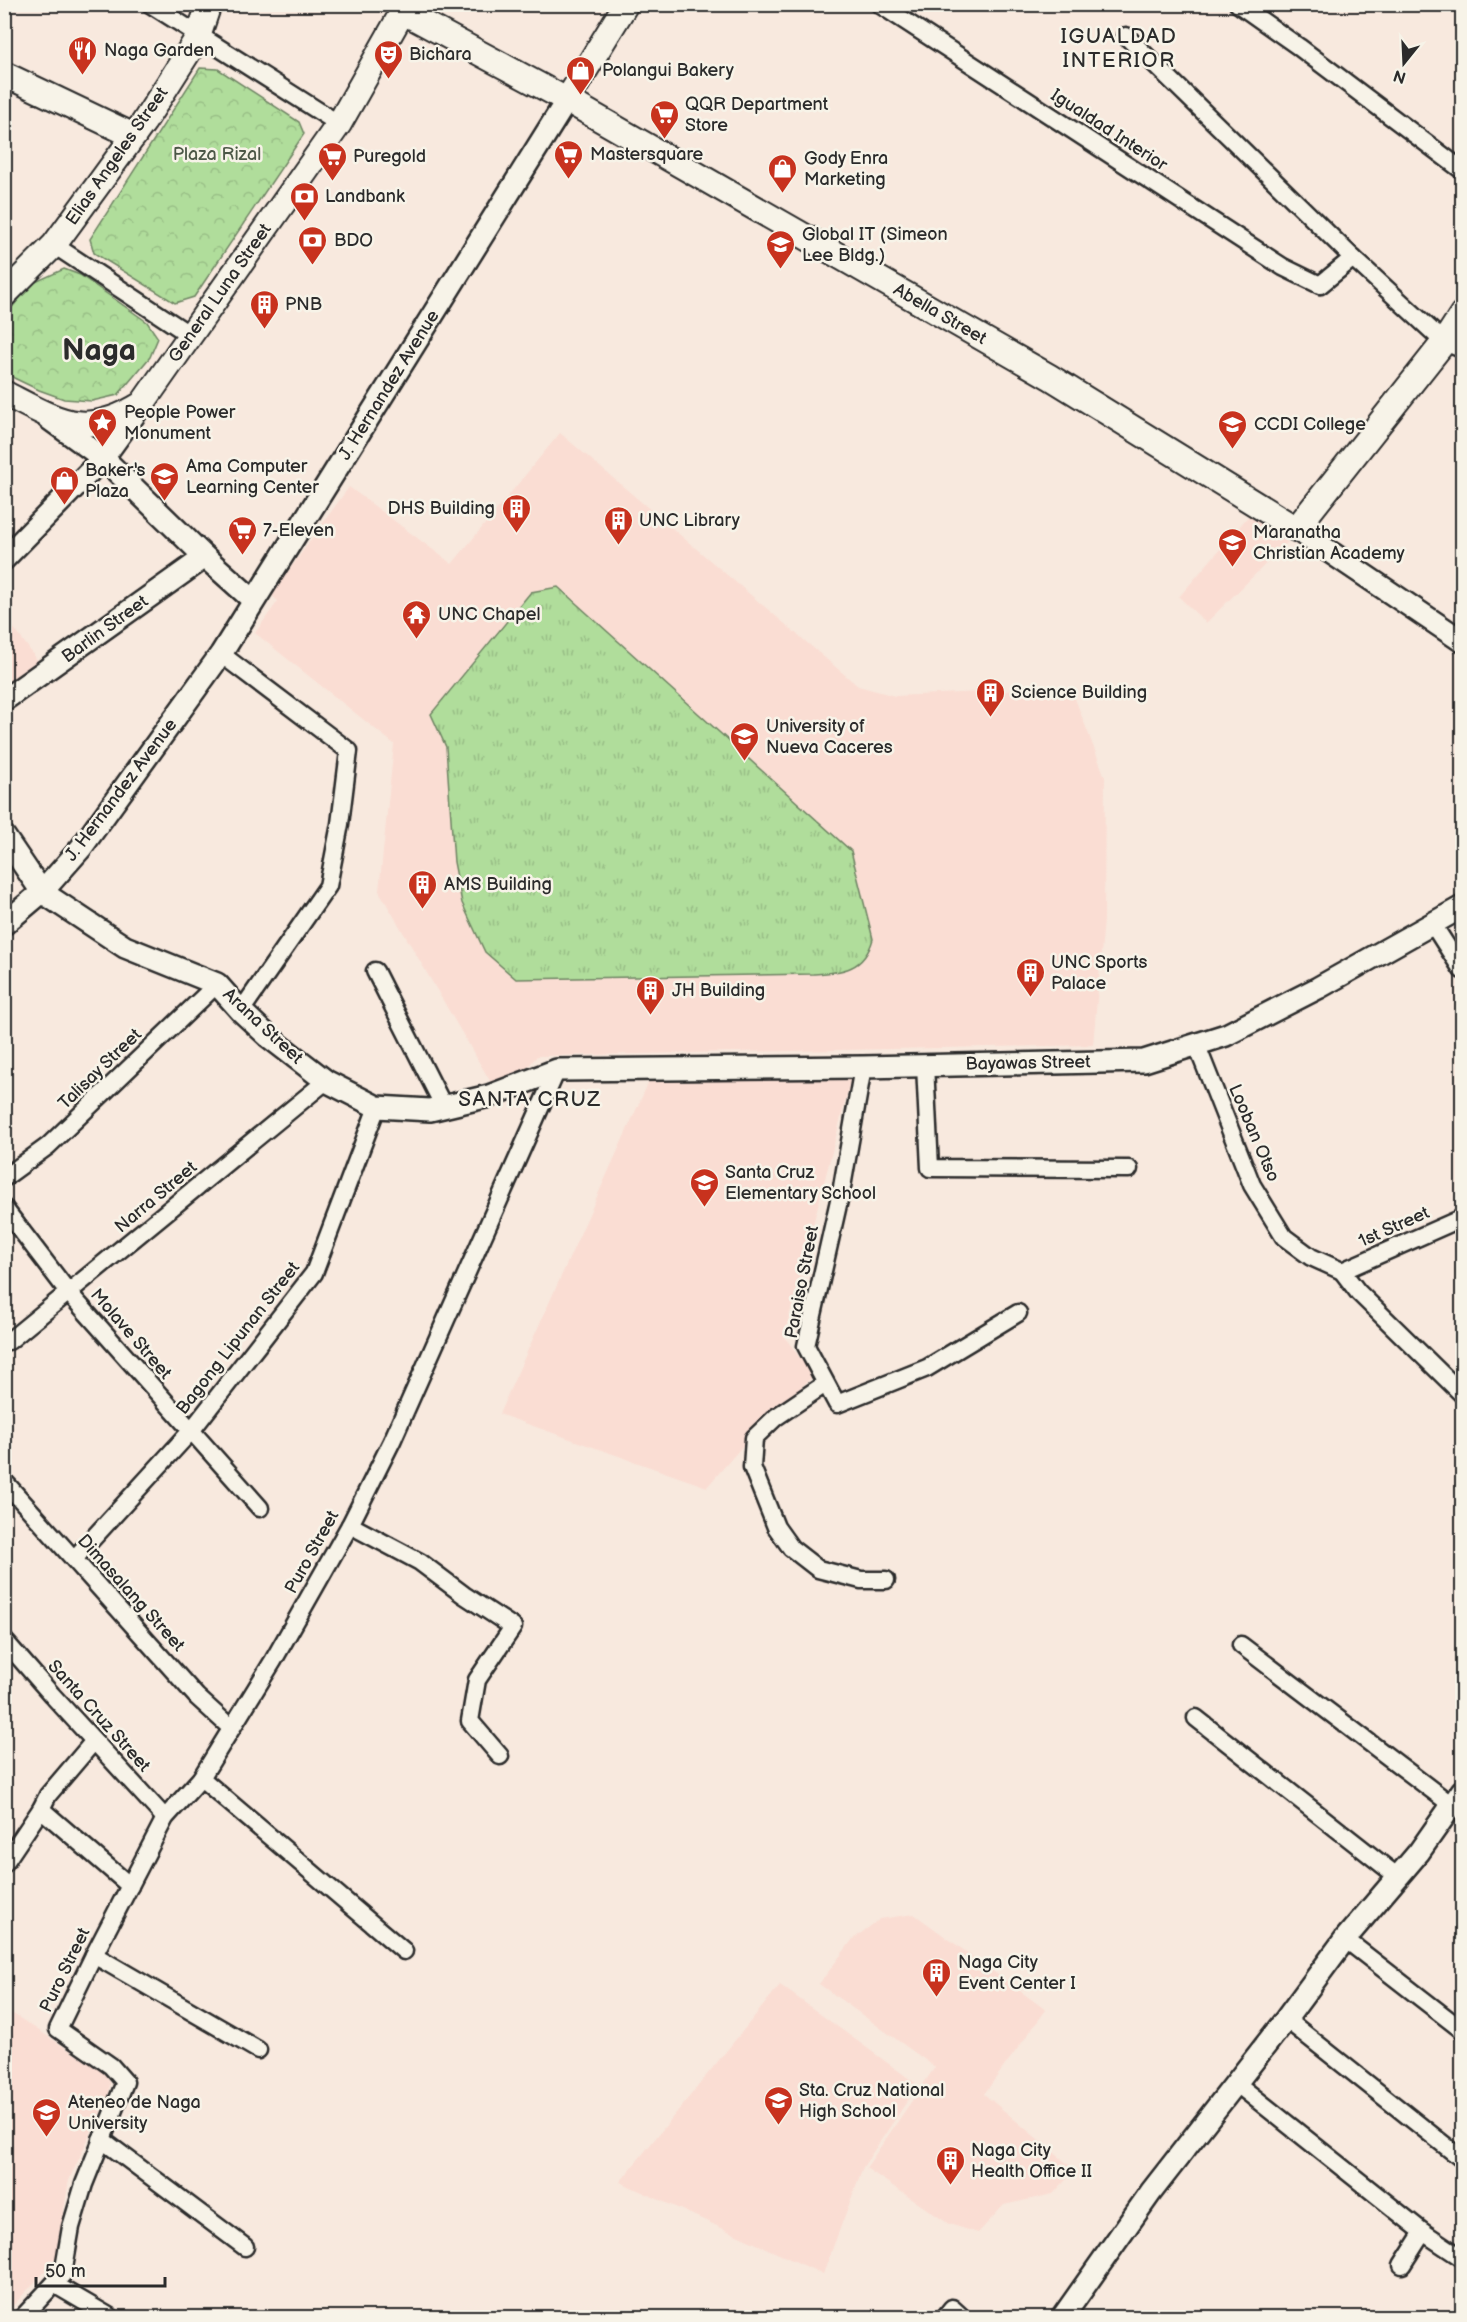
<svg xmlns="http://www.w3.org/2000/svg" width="1467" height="2322" font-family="'Balsamiq Sans',sans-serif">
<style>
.built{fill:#faddd3}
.grass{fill:url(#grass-tufts);stroke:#6e8463;stroke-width:1.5}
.park{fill:url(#park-crowns);stroke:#6e8463;stroke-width:1.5}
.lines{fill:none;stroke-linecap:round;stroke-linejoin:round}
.minor-casing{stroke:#2b2b2b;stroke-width:21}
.tertiary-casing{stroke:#2b2b2b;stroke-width:26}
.secondary-casing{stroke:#2b2b2b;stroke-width:28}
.minor{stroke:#f7f3e8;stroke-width:16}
.tertiary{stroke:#f7f3e8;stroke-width:21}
.secondary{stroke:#f7f3e8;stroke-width:24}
.labels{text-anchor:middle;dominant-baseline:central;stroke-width:5;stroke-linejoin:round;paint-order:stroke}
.poi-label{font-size:18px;fill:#2b2b2b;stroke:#f7f3e8;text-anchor:start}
.street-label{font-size:18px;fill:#2b2b2b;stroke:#f7f3e8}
.park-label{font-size:18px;fill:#4c5847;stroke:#f7f3e8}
.quarter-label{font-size:21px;letter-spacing:1.5px;fill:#2b2b2b;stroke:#f7f3e8}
.town-label{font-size:30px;font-weight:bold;fill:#2b2b2b;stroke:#f7f3e8}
</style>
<defs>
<pattern id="grass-tufts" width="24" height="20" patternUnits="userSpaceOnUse" patternTransform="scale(1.5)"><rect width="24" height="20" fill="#b0dd9b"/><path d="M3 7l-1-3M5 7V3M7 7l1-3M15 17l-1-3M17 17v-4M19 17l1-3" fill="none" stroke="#98be86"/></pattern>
<pattern id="park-crowns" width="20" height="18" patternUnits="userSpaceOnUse" patternTransform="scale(1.5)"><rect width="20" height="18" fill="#b0dd9b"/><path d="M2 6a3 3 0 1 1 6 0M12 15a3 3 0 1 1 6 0" fill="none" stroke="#98be86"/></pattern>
</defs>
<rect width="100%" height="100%" fill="#f8e9de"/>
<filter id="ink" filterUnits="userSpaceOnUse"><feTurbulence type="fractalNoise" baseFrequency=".0167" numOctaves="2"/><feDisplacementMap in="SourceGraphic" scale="12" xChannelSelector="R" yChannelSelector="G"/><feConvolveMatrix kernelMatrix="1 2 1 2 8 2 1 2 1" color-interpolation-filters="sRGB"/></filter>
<g filter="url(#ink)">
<!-- built -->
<g class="built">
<polygon points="560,433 858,686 895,696 1071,688 1105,777 1104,920 1093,1045 537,1056 521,1075 493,1086 379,891 394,744 255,633 278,601 271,595 349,487 452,564"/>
<polygon points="1251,513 1290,540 1206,623 1179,597"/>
<polygon points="5,616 38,661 5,683 4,683"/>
<polygon points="852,1075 784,1336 813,1376 752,1435 707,1487 499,1414 650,1079"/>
<polygon points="914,1914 1046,2010 984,2094 1075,2170 1053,2194 1004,2205 978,2233 949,2224 866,2168 935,2067 819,1984 853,1939 880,1919"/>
<polygon points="780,1985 918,2085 863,2167 823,2274 620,2182"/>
<polygon points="4,2008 106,2074 110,2083 109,2094 69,2180 56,2256 51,2265 5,2314"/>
</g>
<!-- grass -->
<path class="grass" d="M558,587L851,851L873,939C864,971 842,972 813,974L516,979L485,952L462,903L454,862L446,747L431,714L531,592Z"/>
<!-- park -->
<g class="park">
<polygon points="200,68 218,69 299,122 304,134 194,297 175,303 94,253 90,239"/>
<polygon points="64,269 80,275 147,322 158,338 150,357 118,395 92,401 64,399 39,390 14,378 5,370 5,316 31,284"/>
</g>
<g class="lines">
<defs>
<g id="minor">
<polyline points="150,4 339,124"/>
<polyline points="879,4 1283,267 1320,285 1353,258"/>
<polyline points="1238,4 1299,47 1462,170"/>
<polyline points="1126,36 1353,258 1444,342 1462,349"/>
<polyline points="54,245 190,335"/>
<polyline points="221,654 349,751 340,824 328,886 241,1011"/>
<polyline points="1432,923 1462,970"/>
<polyline points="375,971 444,1107"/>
<polyline points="1197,1046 1252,1185 1284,1237 1311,1257 1342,1271 1358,1292 1462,1394"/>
<polyline points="925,1065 930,1168 1129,1169"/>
<polyline points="863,1067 842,1187 806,1346 837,1404 927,1368 1018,1313"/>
<polyline points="4,1178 48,1146 217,984"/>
<polyline points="4,1208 69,1293 260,1508"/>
<polyline points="1342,1271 1462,1218"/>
<polyline points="9,1341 326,1081"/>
<polyline points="825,1384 776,1417 754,1438 752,1467 776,1527 791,1548 818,1569 861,1580 886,1580"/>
<polyline points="4,1481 197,1697 231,1728"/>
<polyline points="350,1525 420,1562 464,1595 513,1627 477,1680 470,1721 500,1756"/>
<polyline points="74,1559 191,1431 314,1273 377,1107"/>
<polyline points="4,1640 52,1695 165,1818"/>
<polyline points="1241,1645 1453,1806"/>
<polyline points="1196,1718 1398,1877"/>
<polyline points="201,1778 404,1951"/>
<polyline points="41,1809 48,1795 94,1741"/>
<polyline points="4,1864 41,1809 130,1886"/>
<polyline points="1345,1939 1462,2030"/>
<polyline points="94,1955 258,2050"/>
<polyline points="1286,2019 1462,2159"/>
<polyline points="1236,2083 1423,2232 1462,2258"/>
<polyline points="101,2139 245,2247"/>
<polyline points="1402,2265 1423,2232"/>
<polyline points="54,2284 112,2318"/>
<polyline points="22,2318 63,2274 71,2227 84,2184 125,2082 111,2066 58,2029 94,1955 165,1818 201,1778 273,1661 350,1525 392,1441 557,1070"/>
<polyline points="944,2318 952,2308 963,2318"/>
</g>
<g id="tertiary">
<polyline points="48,418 103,458 205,557 253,600"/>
<polyline points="1296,529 1462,641"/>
<polyline points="4,559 103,458 142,404"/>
<polyline points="4,700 205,557"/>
<polyline points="4,836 42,892 125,947 217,984 241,1011 269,1037 326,1081 377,1107 430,1110 489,1096 557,1070 863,1067 1144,1061 1226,1035 1318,988 1462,907"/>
<polyline points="4,924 42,892 81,848 221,654 567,100"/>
<polyline points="1062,2318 1151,2192 1286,2019 1345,1939 1419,1852 1462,1791"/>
</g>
<g id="secondary">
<polyline points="403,12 567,100 1050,377 1296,529 1444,342 1462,314"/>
<polyline points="4,74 134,136"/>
<polyline points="567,100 626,4"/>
<polyline points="4,295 54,245 144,122 198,37 209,4"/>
<path d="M4,393C59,421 84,440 142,404L339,124L407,4"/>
</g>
</defs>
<!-- minor casing -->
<use href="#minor" class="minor-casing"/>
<!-- tertiary casing -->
<use href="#tertiary" class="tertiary-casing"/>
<!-- secondary casing -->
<use href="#secondary" class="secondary-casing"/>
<!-- minor -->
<use href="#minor" class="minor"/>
<!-- tertiary -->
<use href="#tertiary" class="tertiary"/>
<!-- secondary -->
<use href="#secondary" class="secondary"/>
</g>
</g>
<!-- icons -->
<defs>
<symbol id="restaurant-pin" viewBox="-11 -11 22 30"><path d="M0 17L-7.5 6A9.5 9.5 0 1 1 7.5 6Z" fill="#c8321e" stroke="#f7f3e8"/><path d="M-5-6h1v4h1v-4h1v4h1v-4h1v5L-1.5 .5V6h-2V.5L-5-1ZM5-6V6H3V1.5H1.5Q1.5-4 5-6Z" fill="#fff"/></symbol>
<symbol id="theatre-pin" viewBox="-11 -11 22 30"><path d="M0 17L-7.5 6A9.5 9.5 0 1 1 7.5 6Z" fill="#c8321e" stroke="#f7f3e8"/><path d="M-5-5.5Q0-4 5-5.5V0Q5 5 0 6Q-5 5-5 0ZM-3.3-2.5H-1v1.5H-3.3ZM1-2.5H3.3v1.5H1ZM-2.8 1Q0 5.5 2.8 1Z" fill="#fff"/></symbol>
<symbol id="shop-pin" viewBox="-11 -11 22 30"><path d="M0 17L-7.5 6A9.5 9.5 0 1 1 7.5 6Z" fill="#c8321e" stroke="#f7f3e8"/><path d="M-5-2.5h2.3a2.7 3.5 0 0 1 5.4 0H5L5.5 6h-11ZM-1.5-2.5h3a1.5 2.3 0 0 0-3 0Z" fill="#fff"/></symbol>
<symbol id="supermarket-pin" viewBox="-11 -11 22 30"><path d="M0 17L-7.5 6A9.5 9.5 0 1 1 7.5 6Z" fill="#c8321e" stroke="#f7f3e8"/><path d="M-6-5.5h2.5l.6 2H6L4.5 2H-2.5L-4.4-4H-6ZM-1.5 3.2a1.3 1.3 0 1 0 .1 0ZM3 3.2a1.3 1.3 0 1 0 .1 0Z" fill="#fff"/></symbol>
<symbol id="bank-pin" viewBox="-11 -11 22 30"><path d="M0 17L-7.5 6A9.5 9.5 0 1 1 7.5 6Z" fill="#c8321e" stroke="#f7f3e8"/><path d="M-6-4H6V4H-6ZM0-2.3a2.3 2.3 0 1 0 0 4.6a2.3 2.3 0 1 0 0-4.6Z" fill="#fff"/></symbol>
<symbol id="university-pin" viewBox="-11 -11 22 30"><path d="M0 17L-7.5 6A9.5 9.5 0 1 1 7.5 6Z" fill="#c8321e" stroke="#f7f3e8"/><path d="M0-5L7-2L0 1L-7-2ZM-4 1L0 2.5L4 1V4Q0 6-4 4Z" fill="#fff"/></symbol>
<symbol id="building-pin" viewBox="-11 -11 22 30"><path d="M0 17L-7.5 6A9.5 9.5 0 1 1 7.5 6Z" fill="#c8321e" stroke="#f7f3e8"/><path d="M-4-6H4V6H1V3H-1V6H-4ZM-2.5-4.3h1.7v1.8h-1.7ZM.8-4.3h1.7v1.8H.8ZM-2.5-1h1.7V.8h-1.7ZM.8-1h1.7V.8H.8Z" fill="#fff"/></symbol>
<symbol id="sight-pin" viewBox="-11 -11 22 30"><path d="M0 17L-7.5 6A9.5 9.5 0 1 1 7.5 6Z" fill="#c8321e" stroke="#f7f3e8"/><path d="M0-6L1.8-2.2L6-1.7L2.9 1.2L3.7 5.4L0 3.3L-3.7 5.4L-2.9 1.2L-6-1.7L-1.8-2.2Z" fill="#fff"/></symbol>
<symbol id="school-pin" viewBox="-11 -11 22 30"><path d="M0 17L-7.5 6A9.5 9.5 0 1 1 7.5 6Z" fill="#c8321e" stroke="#f7f3e8"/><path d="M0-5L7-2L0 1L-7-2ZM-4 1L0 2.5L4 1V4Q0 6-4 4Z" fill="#fff"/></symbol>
<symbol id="temple-pin" viewBox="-11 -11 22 30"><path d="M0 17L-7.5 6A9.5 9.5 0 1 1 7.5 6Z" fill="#c8321e" stroke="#f7f3e8"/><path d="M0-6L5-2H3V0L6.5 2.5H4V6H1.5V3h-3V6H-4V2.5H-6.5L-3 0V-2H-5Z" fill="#fff"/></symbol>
</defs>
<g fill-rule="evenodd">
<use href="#restaurant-pin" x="66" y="34" width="33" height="45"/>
<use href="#theatre-pin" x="372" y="38" width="33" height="45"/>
<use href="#shop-pin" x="564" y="54" width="33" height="45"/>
<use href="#supermarket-pin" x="648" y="98" width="33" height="45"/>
<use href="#supermarket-pin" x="552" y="138" width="33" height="45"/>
<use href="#supermarket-pin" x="316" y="140" width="33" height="45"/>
<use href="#shop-pin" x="766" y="152" width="33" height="45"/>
<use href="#bank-pin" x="288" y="180" width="33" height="45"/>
<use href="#bank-pin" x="296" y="224" width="33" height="45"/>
<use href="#university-pin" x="764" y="228" width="33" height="45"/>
<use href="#building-pin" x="248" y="288" width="33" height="45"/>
<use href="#sight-pin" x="86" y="406" width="33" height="45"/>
<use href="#university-pin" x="1216" y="408" width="33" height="45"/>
<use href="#university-pin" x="148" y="460" width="33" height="45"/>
<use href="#shop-pin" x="48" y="464" width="33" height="45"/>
<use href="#building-pin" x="500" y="492" width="33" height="45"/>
<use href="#building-pin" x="602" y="504" width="33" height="45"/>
<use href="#supermarket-pin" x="226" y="514" width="33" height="45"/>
<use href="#school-pin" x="1216" y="526" width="33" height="45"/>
<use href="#temple-pin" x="400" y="598" width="33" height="45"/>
<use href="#building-pin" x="974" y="676" width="33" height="45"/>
<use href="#university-pin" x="728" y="720" width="33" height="45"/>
<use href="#building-pin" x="406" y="868" width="33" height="45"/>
<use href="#building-pin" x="1014" y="956" width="33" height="45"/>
<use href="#building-pin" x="634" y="974" width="33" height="45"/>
<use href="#school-pin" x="688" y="1166" width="33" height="45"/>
<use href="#building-pin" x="920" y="1956" width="33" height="45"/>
<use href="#school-pin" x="762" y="2084" width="33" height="45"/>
<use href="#university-pin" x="30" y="2096" width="33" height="45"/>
<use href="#building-pin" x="934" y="2144" width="33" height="45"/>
</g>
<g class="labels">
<!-- poi labels -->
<g class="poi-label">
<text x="104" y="50">Naga Garden</text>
<text x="409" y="54">Bichara</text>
<text x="602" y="70">Polangui Bakery</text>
<text x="685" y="104">QQR Department<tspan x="685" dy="21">Store</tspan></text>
<text x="590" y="154">Mastersquare</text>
<text x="353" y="156">Puregold</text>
<text x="804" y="158">Gody Enra<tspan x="804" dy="21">Marketing</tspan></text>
<text x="325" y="196">Landbank</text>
<text x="802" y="234">Global IT (Simeon<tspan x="802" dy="21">Lee Bldg.)</tspan></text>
<text x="334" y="240">BDO</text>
<text x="285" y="304">PNB</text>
<text x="124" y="412">People Power<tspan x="124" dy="21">Monument</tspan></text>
<text x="1254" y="424">CCDI College</text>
<text x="186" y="466">Ama Computer<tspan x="186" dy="21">Learning Center</tspan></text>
<text x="85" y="470">Baker's<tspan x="85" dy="21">Plaza</tspan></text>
<text x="495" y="508" text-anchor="end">DHS Building</text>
<text x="639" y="520">UNC Library</text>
<text x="263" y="530">7-Eleven</text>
<text x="1253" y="532">Maranatha<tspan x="1253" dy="21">Christian Academy</tspan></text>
<text x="438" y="614">UNC Chapel</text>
<text x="1011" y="692">Science Building</text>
<text x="766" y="726">University of<tspan x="766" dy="21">Nueva Caceres</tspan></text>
<text x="444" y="884">AMS Building</text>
<text x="1051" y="962">UNC Sports<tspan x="1051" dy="21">Palace</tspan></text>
<text x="672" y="990">JH Building</text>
<text x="725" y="1172">Santa Cruz<tspan x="725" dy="21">Elementary School</tspan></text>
<text x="958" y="1962">Naga City<tspan x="958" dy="21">Event Center I</tspan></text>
<text x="799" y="2090">Sta. Cruz National<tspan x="799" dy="21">High School</tspan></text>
<text x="68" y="2102">Ateneo de Naga<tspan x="68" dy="21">University</tspan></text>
<text x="971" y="2150">Naga City<tspan x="971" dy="21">Health Office II</tspan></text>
</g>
<!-- street labels -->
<g class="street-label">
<text transform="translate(1109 130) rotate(33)">Igualdad Interior</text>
<text transform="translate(117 156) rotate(-55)">Elias Angeles Street</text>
<text transform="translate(220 293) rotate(-55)">General Luna Street</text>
<text transform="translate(940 314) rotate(30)">Abella Street</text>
<text transform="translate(389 385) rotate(-58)">J. Hernandez Avenue</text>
<text transform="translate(105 629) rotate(-36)">Barlin Street</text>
<text transform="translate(121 790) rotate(-53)">J. Hernandez Avenue</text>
<text transform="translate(263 1026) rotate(43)">Arana Street</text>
<text transform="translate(1028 1063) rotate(-1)">Bayawas Street</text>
<text transform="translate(100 1069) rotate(-44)">Talisay Street</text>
<text transform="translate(1254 1133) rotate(67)">Looban Otso</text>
<text transform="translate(156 1197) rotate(-40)">Narra Street</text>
<text transform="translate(1394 1227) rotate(-24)">1st Street</text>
<text transform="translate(802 1282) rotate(-79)">Paraiso Street</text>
<text transform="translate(131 1334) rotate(49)">Molave Street</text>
<text transform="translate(238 1338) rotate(-52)">Bagong Lipunan Street</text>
<text transform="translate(312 1552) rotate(-61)">Puro Street</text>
<text transform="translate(131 1593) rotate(48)">Dimasalang Street</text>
<text transform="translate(99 1716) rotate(48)">Santa Cruz Street</text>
<text transform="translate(65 1970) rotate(-64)">Puro Street</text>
</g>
<!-- park labels -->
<g class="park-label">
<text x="217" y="154">Plaza Rizal</text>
</g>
<!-- quarter labels -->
<g class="quarter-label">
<text x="1119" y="36">IGUALDAD<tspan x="1119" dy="24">INTERIOR</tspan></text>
<text x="530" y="1099">SANTA CRUZ</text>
</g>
<!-- town labels -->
<g class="town-label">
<text x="99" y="351">Naga</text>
</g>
</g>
<!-- margin -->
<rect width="1467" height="2322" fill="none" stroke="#f7f3e8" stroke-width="24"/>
<rect x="12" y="12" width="1443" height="2298" fill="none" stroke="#2b2b2b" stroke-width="2" filter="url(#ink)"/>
<!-- north arrow -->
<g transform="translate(1404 63) rotate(198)" stroke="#f7f3e8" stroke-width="4.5" paint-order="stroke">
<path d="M0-4.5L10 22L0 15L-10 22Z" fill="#2b2b2b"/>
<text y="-9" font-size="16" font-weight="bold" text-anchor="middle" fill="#2b2b2b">N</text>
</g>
<!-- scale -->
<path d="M36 2277v9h129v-9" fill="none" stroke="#2b2b2b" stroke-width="3"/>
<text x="45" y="2277" font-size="18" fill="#2b2b2b" stroke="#f7f3e8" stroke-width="4.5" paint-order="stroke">50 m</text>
</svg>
